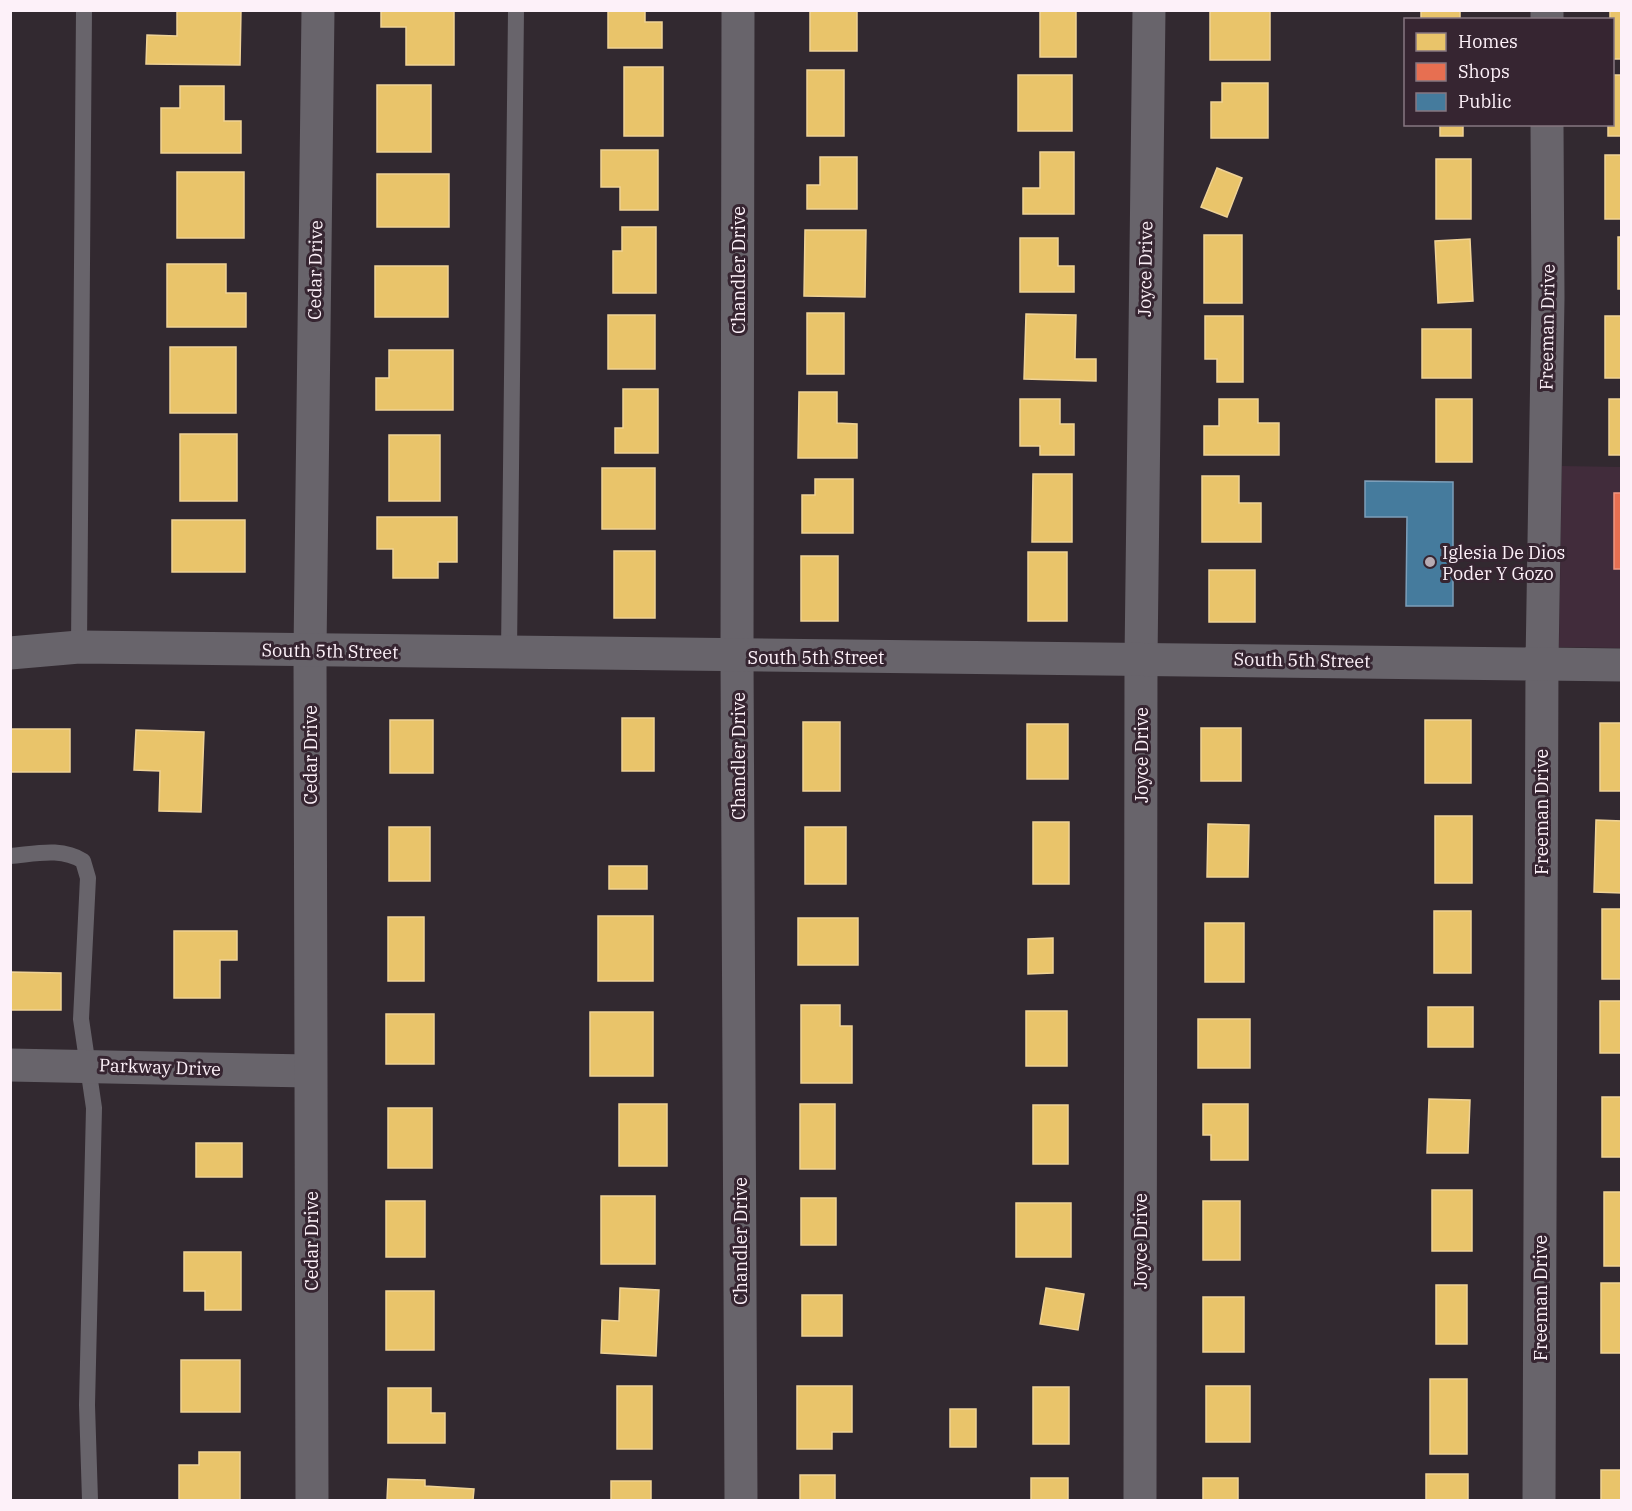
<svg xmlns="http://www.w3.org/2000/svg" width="1632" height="1511" font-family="'IBM Plex Serif',serif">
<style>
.built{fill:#412c3b}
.homes{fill:#e9c46a;stroke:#efd295;stroke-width:1.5}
.shops{fill:#e76f51;stroke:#ee9683;stroke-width:1.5}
.public{fill:#457b9d;stroke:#7c9eb9;stroke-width:1.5}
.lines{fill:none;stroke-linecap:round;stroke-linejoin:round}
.service{stroke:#68646b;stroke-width:16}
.minor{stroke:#68646b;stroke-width:33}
.tertiary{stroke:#68646b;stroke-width:33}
.poi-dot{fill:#b6abb3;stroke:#362531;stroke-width:2}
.labels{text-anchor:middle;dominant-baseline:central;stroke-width:6;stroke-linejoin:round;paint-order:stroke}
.street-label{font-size:18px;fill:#fdf1f9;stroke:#362531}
.poi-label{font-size:18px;fill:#fdf1f9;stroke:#362531;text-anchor:start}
</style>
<rect width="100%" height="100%" fill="#322930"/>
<!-- built -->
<polygon class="built" points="1562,466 1621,467 1621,648 1559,647"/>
<!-- homes -->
<g class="homes">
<polygon points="177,10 241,10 240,65 146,64 147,35 177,36"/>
<polygon points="381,10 454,10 454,65 406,65 406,27 381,27"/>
<polygon points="608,10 645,10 645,22 662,22 662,48 608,48"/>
<rect x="810" y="10" width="47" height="41"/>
<rect x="1040" y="10" width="36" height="47"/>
<rect x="1210" y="10" width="60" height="50"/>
<rect x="1421" y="10" width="39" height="10"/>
<polygon points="1610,10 1622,10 1622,59 1612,59 1612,20 1610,20"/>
<rect x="624" y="67" width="39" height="69"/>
<rect x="807" y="70" width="37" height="66"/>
<rect x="1018" y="75" width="54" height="56"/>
<polygon points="1612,75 1622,75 1622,136 1608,136 1608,124 1612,124"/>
<polygon points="1222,83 1268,83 1268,138 1211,138 1211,102 1222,102"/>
<rect x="377" y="85" width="54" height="67"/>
<polygon points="180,86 224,86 224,121 241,121 241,153 161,153 161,108 180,108"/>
<rect x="1440" y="124" width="23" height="12"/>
<polygon points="601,150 658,150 658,210 620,210 620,187 601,187"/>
<polygon points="1040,152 1074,152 1074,214 1023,214 1023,188 1040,188"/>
<rect x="1605" y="155" width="17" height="64"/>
<polygon points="820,157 857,157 857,209 807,209 807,185 820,185"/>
<rect x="1436" y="159" width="35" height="60"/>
<polygon points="1217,168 1242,178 1227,217 1201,207"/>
<rect x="177" y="172" width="67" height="66"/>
<rect x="377" y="174" width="72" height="53"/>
<polygon points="622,227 656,227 656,293 613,293 613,251 622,251"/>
<polygon points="805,230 866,230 865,297 804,296"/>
<rect x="1204" y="235" width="38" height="68"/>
<rect x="1618" y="237" width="4" height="52"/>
<polygon points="1020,238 1058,238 1058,266 1074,266 1074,292 1020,292"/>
<polygon points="1470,239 1473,301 1438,303 1435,241"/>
<polygon points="167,264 226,264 226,293 246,293 246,327 167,327"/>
<rect x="375" y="266" width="73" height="51"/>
<rect x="807" y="313" width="37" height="61"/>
<polygon points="1026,314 1076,315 1075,359 1096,359 1096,381 1024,379"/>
<rect x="608" y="315" width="47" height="54"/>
<polygon points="1205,316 1243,316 1243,382 1217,382 1217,359 1205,359"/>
<rect x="1605" y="316" width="17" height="62"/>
<rect x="1422" y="329" width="49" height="49"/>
<rect x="170" y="347" width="66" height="66"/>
<polygon points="389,350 453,350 453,410 376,410 376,378 389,378"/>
<polygon points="623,389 658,389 658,453 615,453 615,428 623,428"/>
<polygon points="799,392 837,392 837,423 857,424 857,458 798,458"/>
<polygon points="1020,399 1060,399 1060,424 1074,424 1074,455 1040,455 1040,446 1020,446"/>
<polygon points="1219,399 1258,399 1258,423 1279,423 1279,455 1204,455 1204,426 1219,426"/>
<rect x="1436" y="399" width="36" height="63"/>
<rect x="1609" y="399" width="13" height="56"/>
<rect x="180" y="434" width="57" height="67"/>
<rect x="389" y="435" width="51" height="66"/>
<rect x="602" y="468" width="53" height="61"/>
<polygon points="1033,474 1072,474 1072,542 1032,542"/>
<polygon points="1202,476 1239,476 1239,503 1261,503 1261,542 1202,542"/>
<polygon points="815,479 853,479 853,533 802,533 802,495 815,495"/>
<polygon points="377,517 457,517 457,562 438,562 438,578 393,578 393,549 377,549"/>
<rect x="172" y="520" width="73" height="52"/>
<rect x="614" y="551" width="41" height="67"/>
<rect x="1028" y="552" width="39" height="69"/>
<rect x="801" y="556" width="37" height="65"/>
<rect x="1209" y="570" width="46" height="52"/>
<rect x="622" y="718" width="32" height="53"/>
<rect x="390" y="720" width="43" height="53"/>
<rect x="1425" y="720" width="46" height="63"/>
<rect x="803" y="722" width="37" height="69"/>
<rect x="1600" y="723" width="22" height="68"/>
<rect x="1027" y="724" width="41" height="55"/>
<rect x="1201" y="728" width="40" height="53"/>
<rect x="10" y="729" width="60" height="43"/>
<polygon points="136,730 204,732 201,812 159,811 160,771 134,770"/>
<rect x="1435" y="816" width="37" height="67"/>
<polygon points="1596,820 1622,821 1622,893 1594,892"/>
<rect x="1033" y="822" width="36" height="62"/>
<polygon points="1208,824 1249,825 1248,877 1207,877"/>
<rect x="389" y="827" width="41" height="54"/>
<rect x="805" y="827" width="41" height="57"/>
<rect x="609" y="866" width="38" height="23"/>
<rect x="1602" y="909" width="20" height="70"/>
<rect x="1434" y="911" width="37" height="62"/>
<rect x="598" y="916" width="55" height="65"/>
<rect x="388" y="917" width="36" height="64"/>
<rect x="798" y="918" width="60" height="47"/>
<rect x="1205" y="923" width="39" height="59"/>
<polygon points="174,931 237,931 237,960 220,960 220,998 174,998"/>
<polygon points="1053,938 1053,973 1028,974 1028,939"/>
<polygon points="10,972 61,973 61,1010 10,1010"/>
<rect x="1600" y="1001" width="22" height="52"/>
<polygon points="801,1005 840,1005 840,1026 852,1026 852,1083 801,1083"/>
<rect x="1428" y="1007" width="45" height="40"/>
<rect x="1026" y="1011" width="41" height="55"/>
<rect x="590" y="1012" width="63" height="64"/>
<rect x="386" y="1014" width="48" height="50"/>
<rect x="1198" y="1019" width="52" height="49"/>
<rect x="1602" y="1097" width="20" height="60"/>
<polygon points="1429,1099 1470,1100 1468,1153 1427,1153"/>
<rect x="619" y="1104" width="48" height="62"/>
<rect x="800" y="1104" width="35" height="65"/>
<polygon points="1203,1104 1248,1104 1248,1160 1211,1160 1211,1135 1203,1135"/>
<rect x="1033" y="1105" width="35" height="59"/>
<rect x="388" y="1108" width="44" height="60"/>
<rect x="196" y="1143" width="46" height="34"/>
<rect x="1432" y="1190" width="40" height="61"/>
<rect x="1604" y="1192" width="18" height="74"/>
<rect x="601" y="1196" width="54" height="68"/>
<rect x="801" y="1198" width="35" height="47"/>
<rect x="386" y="1201" width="39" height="56"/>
<rect x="1203" y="1201" width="37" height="59"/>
<rect x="1016" y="1203" width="55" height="54"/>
<polygon points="184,1252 241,1252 241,1310 205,1310 205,1291 184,1291"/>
<rect x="1601" y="1283" width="21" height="70"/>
<rect x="1436" y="1285" width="31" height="59"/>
<polygon points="620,1288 659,1290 656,1356 601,1353 602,1320 619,1321"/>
<polygon points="1046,1288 1084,1294 1078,1330 1040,1324"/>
<rect x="386" y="1291" width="48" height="59"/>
<rect x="802" y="1295" width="40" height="41"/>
<rect x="1203" y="1297" width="41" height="55"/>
<rect x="181" y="1360" width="59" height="52"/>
<rect x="1430" y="1379" width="37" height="75"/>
<rect x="617" y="1386" width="35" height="63"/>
<polygon points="797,1386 852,1386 852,1432 832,1432 832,1449 797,1449"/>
<rect x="1206" y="1386" width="44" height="56"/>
<rect x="1033" y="1387" width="36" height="57"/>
<polygon points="388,1388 431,1388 431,1413 445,1413 445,1443 388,1443"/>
<rect x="950" y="1409" width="26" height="38"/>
<polygon points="199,1452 240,1452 240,1500 179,1500 179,1465 199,1465"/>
<rect x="1601" y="1470" width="21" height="30"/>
<rect x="1426" y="1474" width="42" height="26"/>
<rect x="800" y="1475" width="35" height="25"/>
<rect x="1031" y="1478" width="37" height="22"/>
<rect x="1203" y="1478" width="35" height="22"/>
<polygon points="388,1479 425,1480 425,1486 474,1489 473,1500 387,1500"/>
<rect x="611" y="1481" width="40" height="19"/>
</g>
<!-- shops -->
<rect class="shops" x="1614" y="493" width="8" height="76"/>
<!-- public -->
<polygon class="public" points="1365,481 1453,482 1453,606 1406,606 1407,517 1365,517"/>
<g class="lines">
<!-- service -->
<g class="service">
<polyline points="79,647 84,10"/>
<polyline points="509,653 516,10"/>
<path d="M10,856C35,854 61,847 83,861L88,878L81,1019L94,1108L87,1405L90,1500"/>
</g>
<!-- minor -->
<g class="minor">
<polyline points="738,10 737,656 741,1500"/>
<polyline points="1547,10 1547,20"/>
<polyline points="10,1065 310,1071"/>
<polyline points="312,1500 310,651 318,10"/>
<polyline points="1140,1500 1141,659 1149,10"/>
<polyline points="1539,1500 1542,663 1548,298 1547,124"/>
</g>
<!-- tertiary -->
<polyline class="tertiary" points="10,653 79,647 1622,665"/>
</g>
<!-- markers -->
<circle class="poi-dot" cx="1430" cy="562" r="6"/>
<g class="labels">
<!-- street labels -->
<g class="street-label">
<text transform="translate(1145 269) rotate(-89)">Joyce Drive</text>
<text transform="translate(315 270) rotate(-89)">Cedar Drive</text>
<text transform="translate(738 270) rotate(-90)">Chandler Drive</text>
<text transform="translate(1547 327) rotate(-89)">Freeman Drive</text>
<text transform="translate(330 651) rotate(1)">South 5th Street</text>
<text x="816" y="657">South 5th Street</text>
<text transform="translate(1302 660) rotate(1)">South 5th Street</text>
<text transform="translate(310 755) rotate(-90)">Cedar Drive</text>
<text transform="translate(1141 755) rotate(-90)">Joyce Drive</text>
<text transform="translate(738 756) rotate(-90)">Chandler Drive</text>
<text transform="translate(1541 812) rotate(-90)">Freeman Drive</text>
<text transform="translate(160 1067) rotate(2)">Parkway Drive</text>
<text transform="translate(311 1241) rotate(-90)">Cedar Drive</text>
<text transform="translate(740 1241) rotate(-90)">Chandler Drive</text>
<text transform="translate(1140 1241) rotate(-90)">Joyce Drive</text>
<text transform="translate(1540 1298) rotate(-90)">Freeman Drive</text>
</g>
<!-- poi labels -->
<g class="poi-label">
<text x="1442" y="552">Iglesia De Dios<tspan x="1442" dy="21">Poder Y Gozo</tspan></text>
</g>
</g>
<!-- border -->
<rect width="1632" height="1511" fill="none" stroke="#fdf1f9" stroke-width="24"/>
<!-- legend -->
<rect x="1404" y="18" width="210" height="108" fill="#362531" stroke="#867781" stroke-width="1.5"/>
<rect x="1416" y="33" width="30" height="18" fill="#e9c46a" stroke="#867781" stroke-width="1.5"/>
<text x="1458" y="48" font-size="18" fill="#fdf1f9">Homes</text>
<rect x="1416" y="63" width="30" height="18" fill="#e76f51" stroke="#867781" stroke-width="1.5"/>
<text x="1458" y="78" font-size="18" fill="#fdf1f9">Shops</text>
<rect x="1416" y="93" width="30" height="18" fill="#457b9d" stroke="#867781" stroke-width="1.5"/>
<text x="1458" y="108" font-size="18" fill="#fdf1f9">Public</text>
</svg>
